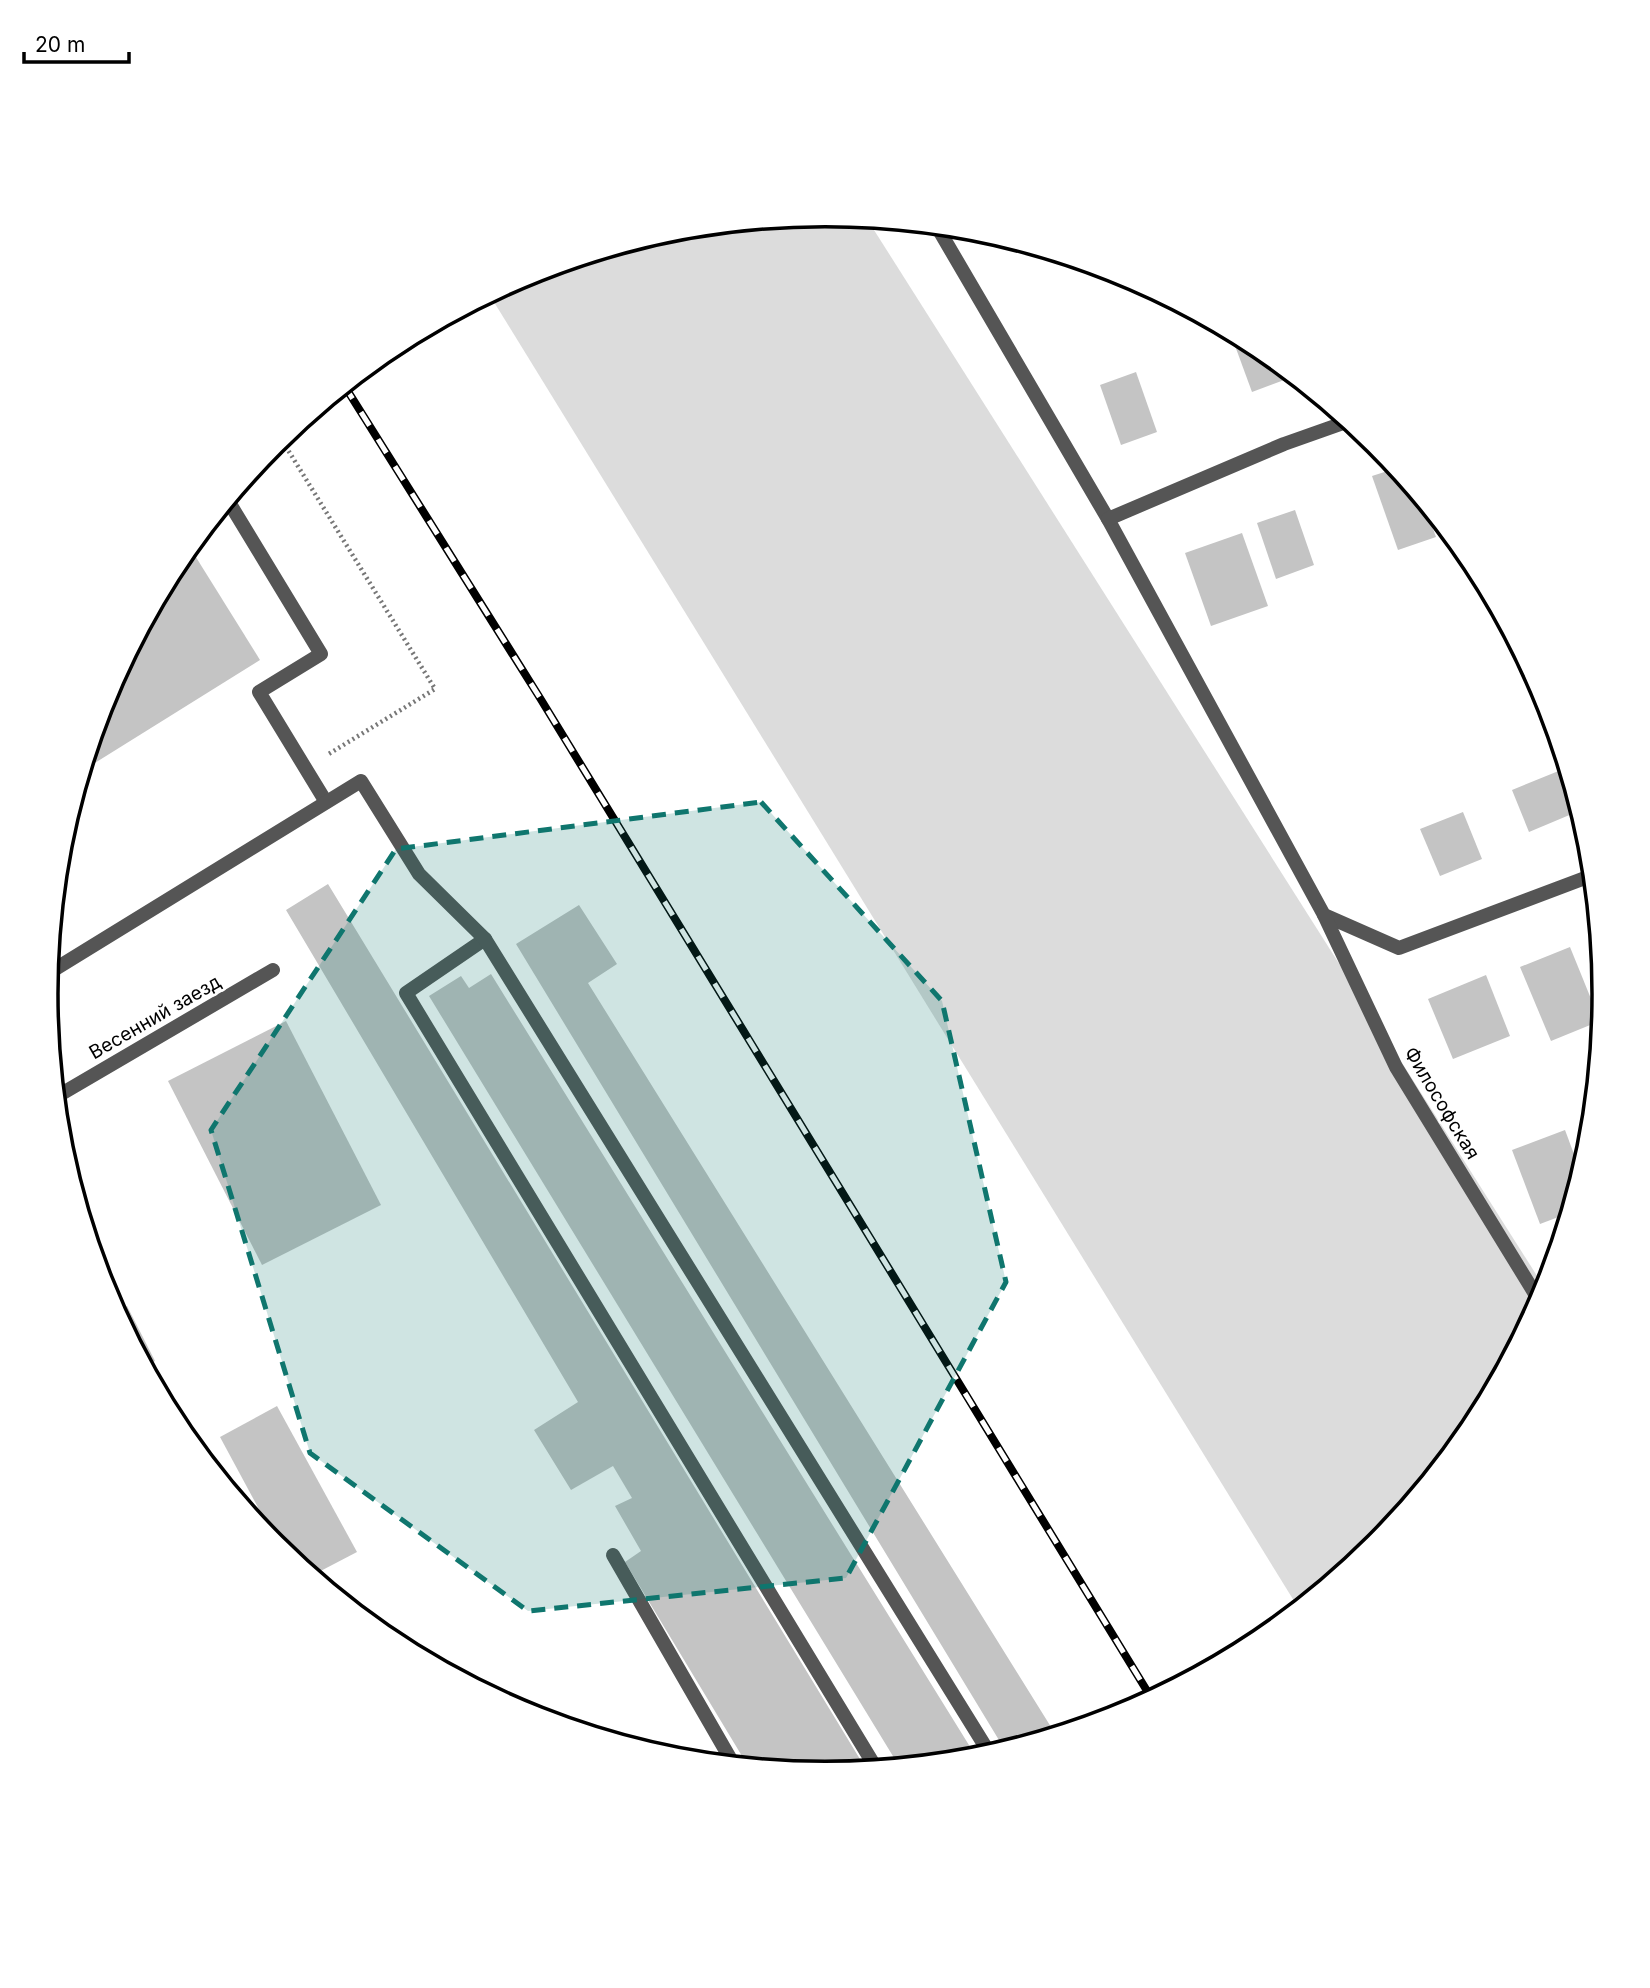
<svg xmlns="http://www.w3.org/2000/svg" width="1650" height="1988" font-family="Inter,sans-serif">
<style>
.green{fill:#dcdcdc}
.building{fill:#c4c4c4}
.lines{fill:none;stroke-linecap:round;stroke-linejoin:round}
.path{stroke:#777;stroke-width:4.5;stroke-dasharray:2 3.5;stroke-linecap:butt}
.lane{stroke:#555;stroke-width:14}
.street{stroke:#555;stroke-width:14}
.rail-casing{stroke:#000;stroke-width:8}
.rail{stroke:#fff;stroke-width:5;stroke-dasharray:16;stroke-linecap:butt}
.marked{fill:#0f766e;fill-opacity:0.2;stroke:#0f766e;stroke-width:5;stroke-dasharray:14 9;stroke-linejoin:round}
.labels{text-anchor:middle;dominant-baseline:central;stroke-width:5;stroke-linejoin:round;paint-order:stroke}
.street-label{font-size:19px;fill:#000;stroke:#fff}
.rim{fill:none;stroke:#000;stroke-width:3.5}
</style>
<rect width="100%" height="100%" fill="#fff"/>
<!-- green -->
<polygon class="green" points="825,215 867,219 1546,1290 1473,1427 1376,1545 1299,1609 489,294 527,274 673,229"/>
<!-- building -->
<g class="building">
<polygon points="1245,339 1258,346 1295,376 1252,392 1234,343"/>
<polygon points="1136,372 1157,432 1121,445 1100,385"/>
<polygon points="1397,468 1422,499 1436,537 1398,550 1372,476"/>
<polygon points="1295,510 1314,565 1276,579 1257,523"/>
<polygon points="1242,533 1268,606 1211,626 1185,553"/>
<polygon points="189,546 260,660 82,771 105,695 177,561"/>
<polygon points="1561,770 1579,811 1529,832 1512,790"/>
<polygon points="1463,812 1482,859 1440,876 1420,829"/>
<polygon points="328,884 866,1769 825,1773 748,1766 625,1562 641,1551 615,1506 632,1498 613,1466 571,1490 534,1430 578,1402 286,910"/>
<polygon points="579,905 617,964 588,983 1056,1735 1005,1750 516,944"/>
<polygon points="1570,947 1600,1021 1551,1041 1520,967"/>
<polygon points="491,974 977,1758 899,1766 429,996 461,976 469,988"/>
<polygon points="1486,975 1510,1036 1453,1059 1428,999"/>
<polygon points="286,1021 381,1205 262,1265 168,1081"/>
<polygon points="1565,1130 1581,1173 1569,1213 1540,1224 1512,1150"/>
<polygon points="127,1306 155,1361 144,1366 115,1312"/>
<polygon points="277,1406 357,1552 311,1576 282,1552 220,1437"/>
</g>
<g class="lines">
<!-- path -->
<polyline class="path" points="280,437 435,689 327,755"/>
<!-- lane -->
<g class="lane">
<polyline points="227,499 321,654 259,692 326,802"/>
<polyline points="485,939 406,993 876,1768"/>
<polyline points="47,974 361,781 419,874 485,939 990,1754"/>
<polyline points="613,1555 734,1765"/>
</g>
<!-- street -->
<g class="street">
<polyline points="936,225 1108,519 1324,915 1399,948 1593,875"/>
<polyline points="1108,519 1284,444 1349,421"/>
<polyline points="1324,915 1396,1067 1540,1302"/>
<polyline points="56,1097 273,970"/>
</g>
<defs>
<polyline id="rail" points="344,385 540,698 1152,1699"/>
</defs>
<!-- rail casing -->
<use href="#rail" class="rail-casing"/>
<!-- rail -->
<use href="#rail" class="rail"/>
</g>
<!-- marked area -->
<path class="marked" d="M761,802L942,1001L1006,1282L846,1578L528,1611L310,1453L211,1130L396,849Z"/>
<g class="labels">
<!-- street labels -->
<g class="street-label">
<text transform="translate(155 1017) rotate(-30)">Весенний заезд</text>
<text transform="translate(1442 1103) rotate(59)">Философская</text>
</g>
</g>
<!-- crop -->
<path d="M0 0H1650V1988H0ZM58 994a767 767 0 1 1 1534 0a767 767 0 1 1-1534 0Z" fill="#fff" fill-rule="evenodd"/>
<path class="rim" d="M58 994a767 767 0 1 1 1534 0a767 767 0 1 1-1534 0Z"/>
<!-- scale -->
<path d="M24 52v10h105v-10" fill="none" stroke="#000000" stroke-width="3.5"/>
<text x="35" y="52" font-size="21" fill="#000000" stroke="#ffffff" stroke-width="5" paint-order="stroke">20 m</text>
</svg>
